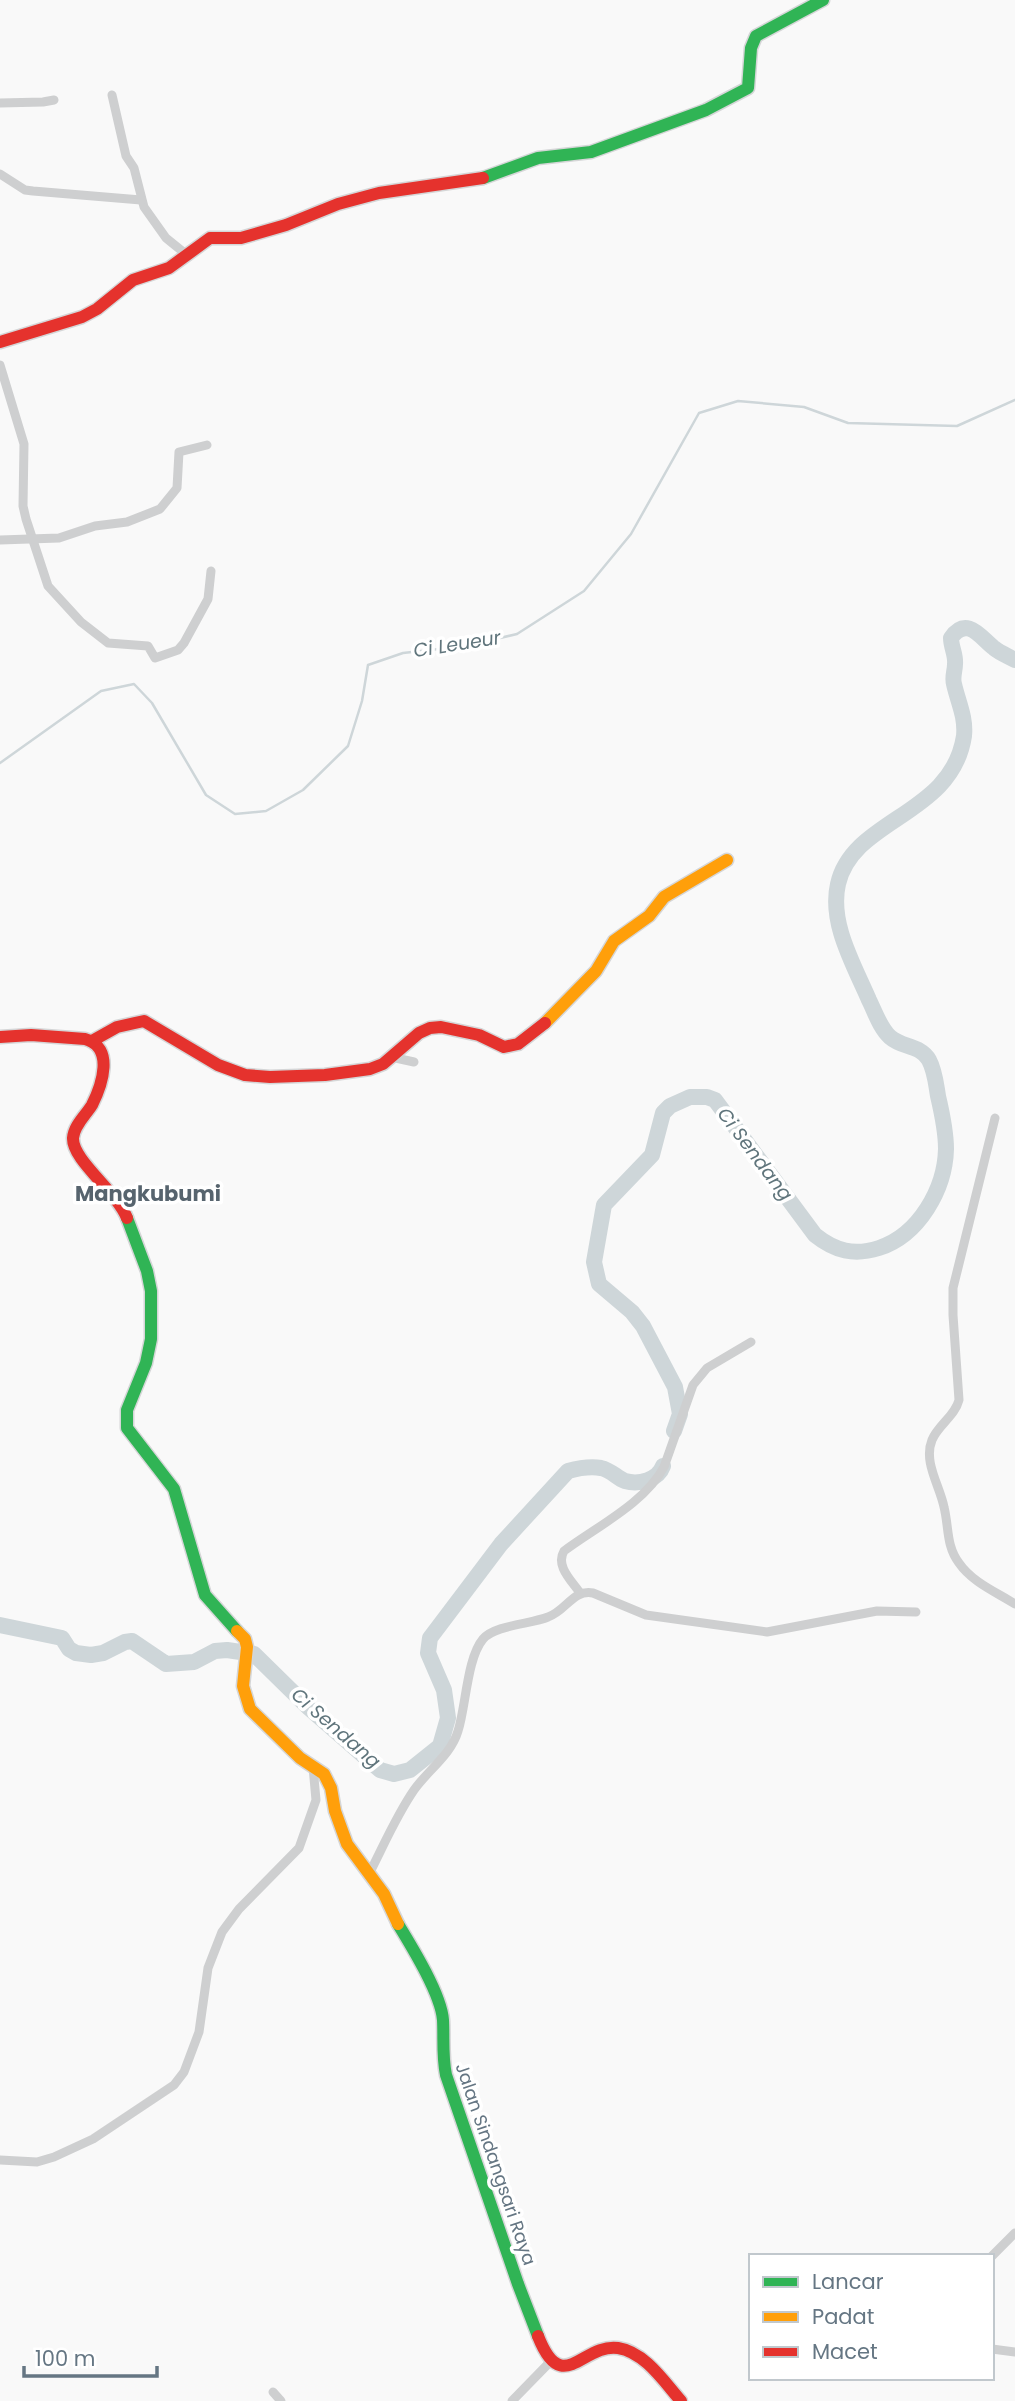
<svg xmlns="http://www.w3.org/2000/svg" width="1015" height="2401" font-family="Poppins,sans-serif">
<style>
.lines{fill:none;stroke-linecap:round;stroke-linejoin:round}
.stream{stroke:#ced6d9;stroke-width:2.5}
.river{stroke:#ced6d9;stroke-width:16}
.fast-casing{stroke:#d5d6d7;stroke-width:15}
.slow-casing{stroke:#d5d6d7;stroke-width:15}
.jam-casing{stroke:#d5d6d7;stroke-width:15}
.street{stroke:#cecfd0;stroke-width:9}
.fast{stroke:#30b455;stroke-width:12}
.slow{stroke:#ff9f0a;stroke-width:12}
.jam{stroke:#e5322d;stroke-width:12}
.labels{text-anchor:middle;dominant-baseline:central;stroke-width:7;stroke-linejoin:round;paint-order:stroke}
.street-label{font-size:18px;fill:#657683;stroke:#fff}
.water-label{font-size:19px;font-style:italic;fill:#60757c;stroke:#fff}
.quarter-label{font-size:21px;font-weight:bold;fill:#57646e;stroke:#fff}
</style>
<rect width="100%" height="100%" fill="#f9f9f9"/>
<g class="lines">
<!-- stream -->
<polyline class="stream" points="0,763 101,691 134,684 152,703 206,795 235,814 266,811 303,790 348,746 362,701 368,665 403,653 466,646 517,634 584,591 631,534 699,413 738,401 804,407 848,423 957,426 1015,400"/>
<!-- river -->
<g class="river">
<path d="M674,1431L680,1414L675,1387L643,1326L632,1312L599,1284L594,1262L604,1205L652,1155L663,1113L670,1106L690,1097H707L715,1100L815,1235C835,1251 854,1256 879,1248C919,1235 945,1189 946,1149C946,1131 942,1113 938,1096C936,1084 935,1071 929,1060C921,1045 902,1048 890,1037C880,1028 875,1012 869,1000C854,965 829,923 838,884C853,818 952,816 964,736C966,717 958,702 954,684C952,677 955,671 955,664C956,655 951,647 951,638C967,615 981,638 994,648C1000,653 1008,656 1015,660"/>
<path d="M0,1625L62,1638L69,1649L76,1653L91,1655L103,1653L125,1642L132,1641L166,1664L194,1662L215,1651L227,1650L254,1654L309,1708L380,1770L394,1774L410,1770L440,1746L448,1718L444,1690L428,1653L430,1638L501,1544L568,1471C579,1468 589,1466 601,1468C611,1470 617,1478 625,1481C639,1485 658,1480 663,1466"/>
</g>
<defs>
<g id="fast">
<polyline points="483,178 538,158 591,152 706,110 748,88 751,48 756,36 823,0"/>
<polyline points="127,1218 147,1271 151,1291 151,1339 146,1363 127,1410 127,1428 174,1489 205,1595 237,1631"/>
<path d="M398,1924C412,1947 441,1994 443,2020C444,2039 442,2056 446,2075L518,2284L538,2336"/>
</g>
<g id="slow">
<polyline points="545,1023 596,971 614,941 649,916 664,897 727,860"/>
<polyline points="237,1631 245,1639 247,1647 243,1686 250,1709 300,1758 324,1774 331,1788 335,1811 347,1844 384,1894 398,1924"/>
</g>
<g id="jam">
<polyline points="0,342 82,317 97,309 133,280 169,268 210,238 241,238 286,225 338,204 379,193 483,178"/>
<path d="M0,1037L31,1035L85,1039C115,1047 102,1085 92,1105C86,1115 74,1125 73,1138C72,1160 117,1192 127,1218"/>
<polyline points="92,1041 117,1027 144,1021 218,1065 245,1075 270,1077 325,1075 370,1069 383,1064 419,1033 430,1028 441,1027 479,1035 504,1047 518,1044 545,1023"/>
<path d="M538,2336C562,2398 583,2343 618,2348C645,2352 665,2383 681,2401"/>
</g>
</defs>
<!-- fast casing -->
<use href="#fast" class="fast-casing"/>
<!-- slow casing -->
<use href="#slow" class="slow-casing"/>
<!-- jam casing -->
<use href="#jam" class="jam-casing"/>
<!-- street -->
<g class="street">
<polyline points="112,95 126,156 134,168 144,207 166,238 187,255"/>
<polyline points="0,103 43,102 54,100"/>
<polyline points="0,174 25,190 33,191 141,200"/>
<polyline points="0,365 24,444 23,506 26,519 48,586 81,622 108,643 148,646 155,658 178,650 184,643 208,599 211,571"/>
<polyline points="0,540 59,538 95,526 127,522 160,509 177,488 179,452 207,445"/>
<polyline points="391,1057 414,1062"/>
<path d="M995,1118L953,1288V1315L959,1400C955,1416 938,1425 932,1440C923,1462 940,1486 944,1507C949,1527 946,1546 959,1563C972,1582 996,1592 1015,1604"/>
<path d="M580,1593C572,1581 555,1566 564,1551C596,1527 645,1503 664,1467L693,1385L707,1368L751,1342"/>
<path d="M369,1874C383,1847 396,1816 414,1790C428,1770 451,1755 458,1731C466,1706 467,1658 483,1639C495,1625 531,1624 548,1617C566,1611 573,1589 593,1593L646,1615L767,1632L877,1611L916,1612"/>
<polyline points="0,2160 37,2162 54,2157 93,2139 174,2085 184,2072 199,2032 208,1968 222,1932 239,1909 299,1848 316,1800 313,1767"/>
<polyline points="992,2256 1015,2233"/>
<polyline points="992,2349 1015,2352"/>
<polyline points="273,2392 281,2401"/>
<polyline points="512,2401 551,2361"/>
</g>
<!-- fast -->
<use href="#fast" class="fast"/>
<!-- slow -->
<use href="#slow" class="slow"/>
<!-- jam -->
<use href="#jam" class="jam"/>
</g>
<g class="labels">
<!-- street labels -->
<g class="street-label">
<text transform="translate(496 2164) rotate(71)">Jalan Sindangsari Raya</text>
</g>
<!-- water labels -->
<g class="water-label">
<text transform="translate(457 644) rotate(-9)">Ci Leueur</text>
<text transform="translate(755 1154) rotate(53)">Ci Sendang</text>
<text transform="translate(336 1728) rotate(41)">Ci Sendang</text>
</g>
<!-- quarter labels -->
<g class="quarter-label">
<text x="148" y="1193">Mangkubumi</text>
</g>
</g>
<!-- legend -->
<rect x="749" y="2254" width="245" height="126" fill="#ffffff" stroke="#c1c8cd" stroke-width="2"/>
<rect x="763" y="2277" width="35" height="10" fill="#30b455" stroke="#c1c8cd" stroke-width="2"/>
<text x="812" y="2289" font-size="21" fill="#657683">Lancar</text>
<rect x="763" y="2312" width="35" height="10" fill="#ff9f0a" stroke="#c1c8cd" stroke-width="2"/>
<text x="812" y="2324" font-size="21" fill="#657683">Padat</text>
<rect x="763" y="2347" width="35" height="10" fill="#e5322d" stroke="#c1c8cd" stroke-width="2"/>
<text x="812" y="2359" font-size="21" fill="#657683">Macet</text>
<!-- scale -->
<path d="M24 2366v10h133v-10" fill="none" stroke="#657683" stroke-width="3.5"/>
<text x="35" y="2366" font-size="21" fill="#657683" stroke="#ffffff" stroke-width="5" paint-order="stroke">100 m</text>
</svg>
